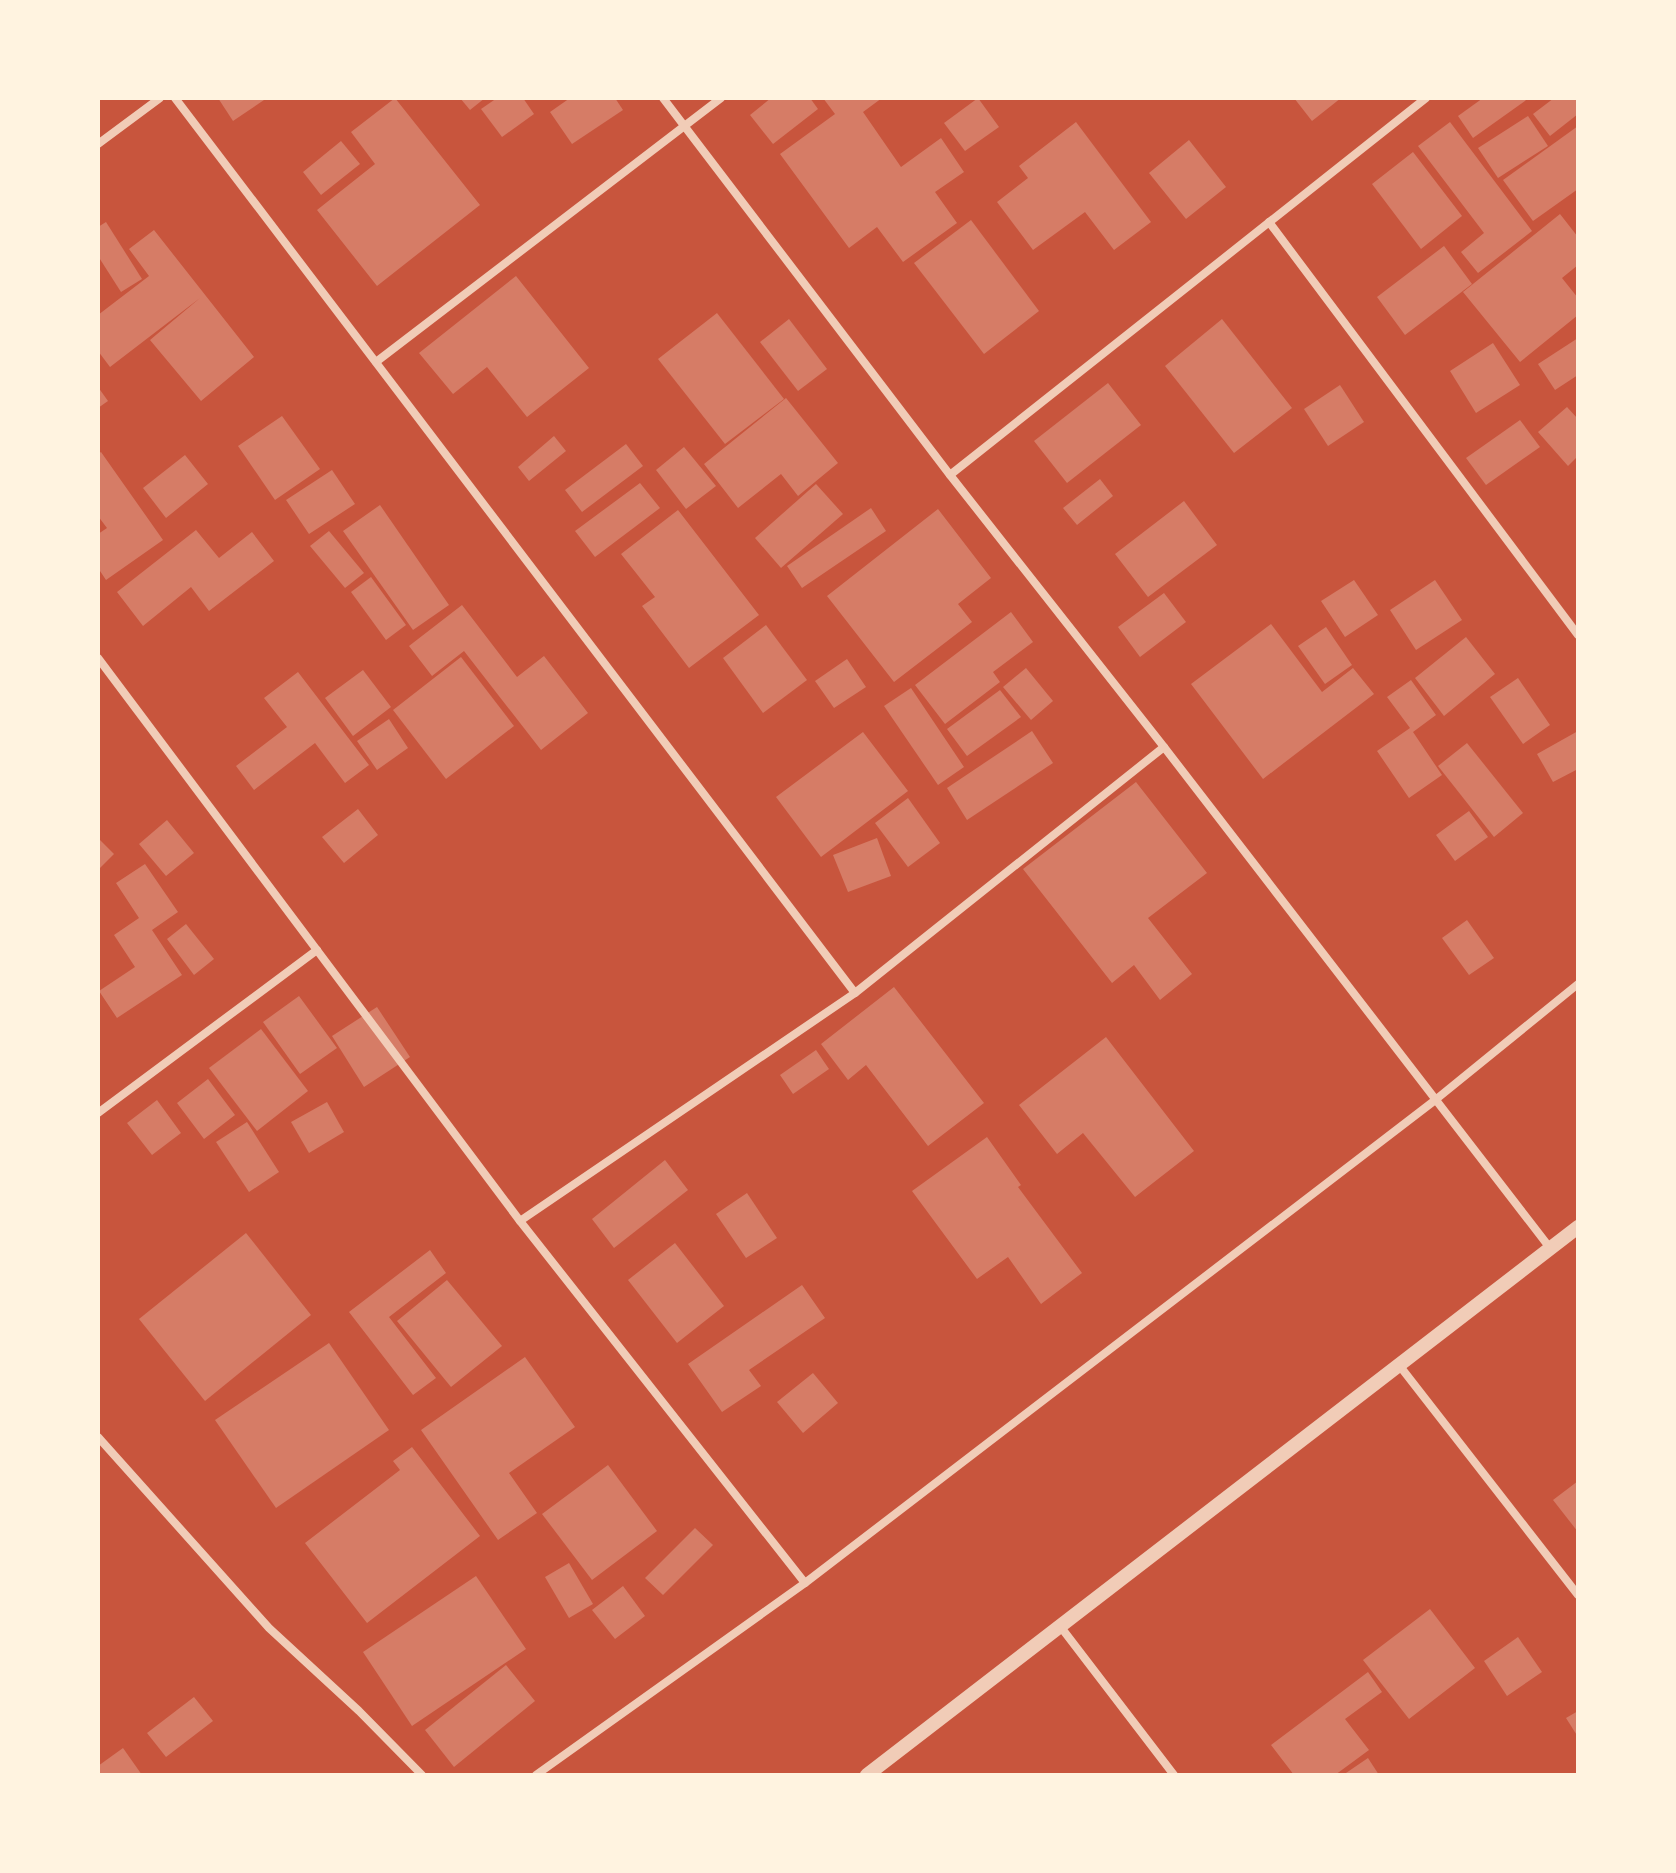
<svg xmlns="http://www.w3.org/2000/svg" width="1676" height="1873" font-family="Mulish,sans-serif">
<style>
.building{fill:#d67c66}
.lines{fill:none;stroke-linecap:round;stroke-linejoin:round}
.minor{stroke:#f1ccb7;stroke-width:8}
.tertiary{stroke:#f1ccb7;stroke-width:14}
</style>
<rect width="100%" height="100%" fill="#c8553d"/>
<!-- building -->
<g class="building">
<polygon points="218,98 267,98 233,121"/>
<polygon points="395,98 480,205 377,286 317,210 375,164 351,132"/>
<polygon points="460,98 485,98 470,110"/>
<polygon points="497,98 523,98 534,114 502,137 481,109"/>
<polygon points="570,98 615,98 623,110 572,144 550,112"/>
<polygon points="771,98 810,98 818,109 773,144 750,115"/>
<polygon points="823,98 882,98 863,112 901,167 941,138 964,172 935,192 957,223 903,262 877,227 849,248 780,154 835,114"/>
<polygon points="978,98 999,127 965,151 944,123"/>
<polygon points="1294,98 1341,98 1312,121"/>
<polygon points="1483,98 1529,98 1473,138 1458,116"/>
<polygon points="1554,98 1578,98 1578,114 1550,136 1533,114"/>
<polygon points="1528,116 1548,146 1498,178 1478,148"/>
<polygon points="1076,122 1151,222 1114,250 1085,212 1033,250 997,202 1028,178 1019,166"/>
<polygon points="1450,122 1532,231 1478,273 1461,252 1484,233 1418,146"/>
<polygon points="1578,126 1578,189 1533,221 1503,180"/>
<polygon points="1189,140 1226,187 1186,219 1149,173"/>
<polygon points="341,141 360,164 321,195 303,172"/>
<polygon points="1413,152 1462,216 1421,249 1372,184"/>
<polygon points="1560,214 1578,237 1578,265 1562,278 1578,298 1578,315 1520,362 1463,292"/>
<polygon points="971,220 1039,311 984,354 914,263"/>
<polygon points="106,222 142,279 121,292 98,256 98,227"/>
<polygon points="154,230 254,357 201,401 150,340 200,298 110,367 98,351 98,315 149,276 129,249"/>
<polygon points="1444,246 1472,284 1405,335 1377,297"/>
<polygon points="516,276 589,368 527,417 487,367 453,394 419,353"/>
<polygon points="717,313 784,399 725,444 658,359"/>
<polygon points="789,319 827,369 798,391 760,342"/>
<polygon points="1222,319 1292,408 1234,453 1165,366"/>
<polygon points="1578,338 1578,375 1555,390 1538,364"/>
<polygon points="1493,343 1520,385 1476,413 1450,371"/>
<polygon points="1108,383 1141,425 1067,483 1034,441"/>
<polygon points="1340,385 1364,422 1328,446 1304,409"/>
<polygon points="98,387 108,401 98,408"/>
<polygon points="786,398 838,463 798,496 781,474 738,508 704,464"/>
<polygon points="1567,407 1578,419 1578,456 1568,466 1538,432"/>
<polygon points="282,416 320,469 275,500 238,446"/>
<polygon points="1520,420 1540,447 1486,485 1466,458"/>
<polygon points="554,436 566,451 529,481 518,467"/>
<polygon points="626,444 643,466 582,512 565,490"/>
<polygon points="684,447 716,486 686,509 656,470"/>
<polygon points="101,452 163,540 106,580 98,568 98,534 107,528 98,516 98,454"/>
<polygon points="185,455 208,484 166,518 143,488"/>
<polygon points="332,470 355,504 309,534 286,500"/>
<polygon points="1100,479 1113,496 1077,525 1063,508"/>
<polygon points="640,483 660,508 595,557 575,531"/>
<polygon points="816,484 843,514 781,568 755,538"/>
<polygon points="1184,501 1217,545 1148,597 1115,554"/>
<polygon points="380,505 449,605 413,630 343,531"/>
<polygon points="871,508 886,531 802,588 787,566"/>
<polygon points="938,509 991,578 958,604 972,622 894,682 827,596"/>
<polygon points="678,510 759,615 689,668 642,606 655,597 621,554"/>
<polygon points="196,530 219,558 252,532 274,561 209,611 191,587 143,626 117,592"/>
<polygon points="329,531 364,573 345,588 310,546"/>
<polygon points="371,577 406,625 386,640 351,592"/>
<polygon points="1354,580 1378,615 1345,637 1321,601"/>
<polygon points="1435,580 1462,620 1416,650 1390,610"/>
<polygon points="1164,593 1186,622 1140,657 1118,627"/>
<polygon points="462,605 517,677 544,656 588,713 541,750 464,651 432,676 409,646"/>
<polygon points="1011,612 1033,642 993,672 1000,682 945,724 915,685"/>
<polygon points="1271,624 1322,692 1353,668 1374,694 1263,779 1191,684"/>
<polygon points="766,625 807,680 763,713 723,658"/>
<polygon points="1326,627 1352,665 1325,684 1298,646"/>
<polygon points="1466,637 1495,674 1444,716 1415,678"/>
<polygon points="461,657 514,726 446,779 393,710"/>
<polygon points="847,659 866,687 834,708 815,681"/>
<polygon points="1026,668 1053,701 1031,720 1003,687"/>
<polygon points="363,670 391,707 353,736 325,698"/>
<polygon points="298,672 369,765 345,783 315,743 254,790 236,766 287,727 264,698"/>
<polygon points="1518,678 1550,725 1523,744 1490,697"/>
<polygon points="1411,680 1436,715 1413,732 1442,775 1409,798 1377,751 1410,728 1387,697"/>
<polygon points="911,688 964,767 938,785 884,706"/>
<polygon points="1000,690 1021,717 967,756 947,729"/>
<polygon points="389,719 408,748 377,770 357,741"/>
<polygon points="1032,731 1053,763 967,820 947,788"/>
<polygon points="1578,731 1578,769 1553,782 1537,754"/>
<polygon points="863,732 908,791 821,857 776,797"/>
<polygon points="1467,743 1523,813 1494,837 1438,766"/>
<polygon points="1136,782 1207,873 1148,918 1192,974 1160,1000 1134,965 1112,983 1023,869"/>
<polygon points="908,798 940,843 908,867 875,823"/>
<polygon points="358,809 378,835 344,863 322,837"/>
<polygon points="1469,811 1488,837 1455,861 1436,835"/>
<polygon points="167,820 194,853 166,876 139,844"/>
<polygon points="98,838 114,854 98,870"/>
<polygon points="877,838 891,876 848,892 833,855"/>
<polygon points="145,864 178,912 152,930 182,975 117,1018 99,991 135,967 114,935 139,918 116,883"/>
<polygon points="1467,920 1494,958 1469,975 1442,938"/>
<polygon points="186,924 214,959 194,975 167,939"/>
<polygon points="894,987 984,1103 928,1146 866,1065 848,1080 821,1044"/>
<polygon points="299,996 337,1048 300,1074 263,1022"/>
<polygon points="377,1007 410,1057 364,1087 332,1036"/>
<polygon points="261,1029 308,1091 257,1131 209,1068"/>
<polygon points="1106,1037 1194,1151 1135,1197 1083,1133 1057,1154 1019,1105"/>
<polygon points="816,1050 829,1069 793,1094 780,1075"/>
<polygon points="208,1079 235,1115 204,1139 177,1103"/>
<polygon points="157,1100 181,1133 152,1155 127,1123"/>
<polygon points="327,1102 344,1132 309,1153 291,1122"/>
<polygon points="247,1122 279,1172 249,1192 216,1142"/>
<polygon points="987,1137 1021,1185 1018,1187 1082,1273 1041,1304 1008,1257 977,1279 912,1191"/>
<polygon points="665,1160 688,1190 614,1248 592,1219"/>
<polygon points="747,1193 777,1238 746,1258 716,1214"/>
<polygon points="246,1233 311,1315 205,1401 139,1319"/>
<polygon points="675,1243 724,1306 677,1343 628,1280"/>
<polygon points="430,1250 446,1273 389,1317 436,1378 413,1395 349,1312"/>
<polygon points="447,1280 502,1346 451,1387 397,1321"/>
<polygon points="802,1285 825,1318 749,1370 761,1386 722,1412 688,1364"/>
<polygon points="329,1343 389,1430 276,1508 215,1420"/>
<polygon points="525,1357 575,1427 509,1473 537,1513 498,1540 421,1430"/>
<polygon points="813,1373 838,1403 803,1433 777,1402"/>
<polygon points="412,1447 480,1536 367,1623 305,1543 400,1470 393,1461"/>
<polygon points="608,1465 657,1531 592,1580 542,1514"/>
<polygon points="1578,1481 1578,1532 1553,1500"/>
<polygon points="695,1528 713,1545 663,1595 645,1578"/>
<polygon points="569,1563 593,1604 569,1618 545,1577"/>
<polygon points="476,1576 526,1649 412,1726 363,1652"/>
<polygon points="623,1586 645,1616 615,1639 592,1610"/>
<polygon points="1430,1609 1475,1668 1409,1719 1363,1660"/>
<polygon points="1518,1637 1542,1672 1507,1696 1484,1661"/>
<polygon points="506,1665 535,1701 454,1767 425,1730"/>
<polygon points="1368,1672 1382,1692 1345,1719 1369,1750 1335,1775 1294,1775 1271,1745"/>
<polygon points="194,1697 213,1721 166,1757 147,1733"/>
<polygon points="1578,1711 1578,1737 1566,1718"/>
<polygon points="123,1748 142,1775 98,1775 98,1766"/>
<polygon points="1368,1758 1379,1775 1343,1775"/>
</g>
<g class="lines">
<!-- minor -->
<g class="minor">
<polyline points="175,98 855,993"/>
<polyline points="663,98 950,475 1164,747 1550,1248"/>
<polyline points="98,144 160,98"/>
<polyline points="1269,222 1578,635"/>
<polyline points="376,362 721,98"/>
<polyline points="950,475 1426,98"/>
<polyline points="98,658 520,1221 805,1583"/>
<polyline points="98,1113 317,950"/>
<polyline points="520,1221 855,993 1164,747"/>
<polyline points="1399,1365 1578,1595"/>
<polyline points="98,1437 269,1628 359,1711 422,1775"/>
<polyline points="1060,1626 1174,1775"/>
<polyline points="536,1775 805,1583 1434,1101 1578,984"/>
</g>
<!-- tertiary -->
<polyline class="tertiary" points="867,1775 1578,1227"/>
</g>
<!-- border -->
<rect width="1676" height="1873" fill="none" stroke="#fff3e0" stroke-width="200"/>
</svg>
